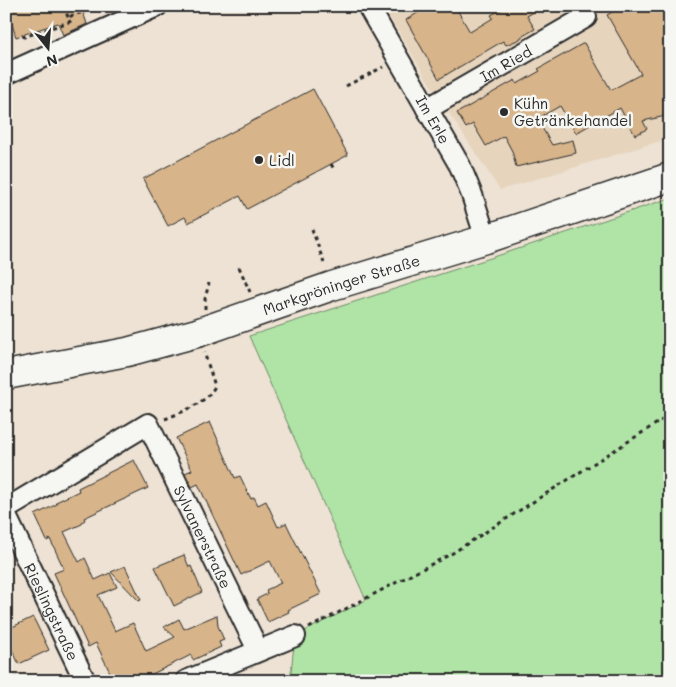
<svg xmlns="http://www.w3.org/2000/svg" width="676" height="687" font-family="Mali,sans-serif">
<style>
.built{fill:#e6d4bd}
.green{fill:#b0e4a6;stroke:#6e8868}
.building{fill:#d7b48a;stroke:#2b2b2b}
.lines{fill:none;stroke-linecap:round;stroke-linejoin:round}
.street-casing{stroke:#2b2b2b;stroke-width:24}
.secondary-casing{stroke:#2b2b2b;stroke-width:31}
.path{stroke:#2b2b2b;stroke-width:3;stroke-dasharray:4 4;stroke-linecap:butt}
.street{stroke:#f6f6f2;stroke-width:20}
.secondary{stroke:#f6f6f2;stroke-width:28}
.poi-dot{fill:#2b2b2b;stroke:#f6f6f2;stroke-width:2}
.labels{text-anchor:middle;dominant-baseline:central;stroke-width:5;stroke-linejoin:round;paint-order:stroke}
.street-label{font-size:15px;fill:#2b2b2b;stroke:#f6f6f2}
.poi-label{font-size:15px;fill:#2b2b2b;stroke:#f6f6f2;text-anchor:start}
</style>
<rect width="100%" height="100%" fill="#ede2d3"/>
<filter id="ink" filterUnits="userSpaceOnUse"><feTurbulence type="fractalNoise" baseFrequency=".02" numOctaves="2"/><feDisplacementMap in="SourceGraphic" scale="10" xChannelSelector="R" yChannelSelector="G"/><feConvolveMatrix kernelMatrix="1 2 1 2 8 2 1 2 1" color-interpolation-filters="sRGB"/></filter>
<g filter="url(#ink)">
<!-- built -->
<polygon class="built" points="383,6 670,6 670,138 500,190 430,84"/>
<!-- green -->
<polygon class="green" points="670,198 670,681 290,681 295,636 366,600 249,336 506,253"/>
<!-- building -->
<g class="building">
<polygon points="6,6 81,6 87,24 63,35 58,23 16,37"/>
<polygon points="429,6 455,6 470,32 493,18 491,15 508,6 544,6 527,16 535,29 521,37 520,39 506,45 503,41 439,79 406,20"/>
<polygon points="622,6 670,6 670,115 643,121 647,129 635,135 620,108 576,133 560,106 537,119 552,145 573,140 576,153 516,167 512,151 504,136 486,146 473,124 466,128 457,113 515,80 517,84 540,71 538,69 584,43 611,90 641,74 607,15"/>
<polygon points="313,89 348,155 247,209 240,196 188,223 185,217 168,226 143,179"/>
<polygon points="210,422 235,478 240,476 251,499 254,497 258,505 266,501 278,527 286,523 321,594 288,610 289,612 268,622 257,599 267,594 266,590 281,583 270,561 241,575 198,484 192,487 185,473 192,470 176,438"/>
<polygon points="134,460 148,488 84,518 85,520 82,522 82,524 64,532 79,562 85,558 95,580 110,573 117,587 98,595 115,631 133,623 146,651 175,637 164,627 179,619 184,629 217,615 218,626 224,640 219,642 221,647 193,660 191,655 138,681 114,681 96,643 88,647 54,573 64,569 50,539 47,541 35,515 57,504 56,502 79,491 78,488"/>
<polygon points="184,555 189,567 191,566 202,592 174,606 155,567"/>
<polygon points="125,566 141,600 139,601 111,572"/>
<polygon points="33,617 49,650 19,664 6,637 6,630"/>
</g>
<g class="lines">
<defs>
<g id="street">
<path id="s1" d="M368,6L460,166L472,195L486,239"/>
<polyline points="6,74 157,6"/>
<path id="s2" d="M427,109L586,17"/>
<path id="s3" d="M6,509L148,424L258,650"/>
<path id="s4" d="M6,516L85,681"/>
<polyline points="186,681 295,636"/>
</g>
<g id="secondary">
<path id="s5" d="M6,375L127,352L197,333L332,286L486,239L670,177"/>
</g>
</defs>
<!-- street casing -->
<use href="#street" class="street-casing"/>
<!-- secondary casing -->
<use href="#secondary" class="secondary-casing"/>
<!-- path -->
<g class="path">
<polyline points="64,6 70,23"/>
<polyline points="23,35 24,37 69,22 72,20 71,16 101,6"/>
<polyline points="346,86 383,67"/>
<polyline points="331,164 335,171"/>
<polyline points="312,229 325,266"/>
<polyline points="239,267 250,292"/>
<polyline points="205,309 205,299 209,283"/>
<path d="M165,419C182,412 207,403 215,386L204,352"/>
<polyline points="309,628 451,554 670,415"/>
</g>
<!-- street -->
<use href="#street" class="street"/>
<!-- secondary -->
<use href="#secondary" class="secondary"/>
</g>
</g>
<!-- markers -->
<g class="poi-dot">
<circle cx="504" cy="112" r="5"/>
<circle cx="259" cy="160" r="5"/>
</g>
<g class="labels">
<!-- street labels -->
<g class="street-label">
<text stroke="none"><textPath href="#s2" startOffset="91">Im Ried</textPath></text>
<text stroke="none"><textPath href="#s1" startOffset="131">Im Erle</textPath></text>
<text stroke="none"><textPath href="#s5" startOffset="348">Markgröninger Straße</textPath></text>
<text stroke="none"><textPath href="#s3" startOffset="291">Sylvanerstraße</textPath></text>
<text stroke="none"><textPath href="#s4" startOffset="106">Rieslingstraße</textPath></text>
</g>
<!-- poi labels -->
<g class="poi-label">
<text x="514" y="103">Kühn<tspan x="514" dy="17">Getränkehandel</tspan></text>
<text x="269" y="160">Lidl</text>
</g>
</g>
<!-- margin -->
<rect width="676" height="687" fill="none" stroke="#f6f6f2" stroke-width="25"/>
<rect x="12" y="12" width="651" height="662" fill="none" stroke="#2b2b2b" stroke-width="2" filter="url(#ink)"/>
<!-- north arrow -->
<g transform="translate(48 48) rotate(163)" stroke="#f6f6f2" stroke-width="4" paint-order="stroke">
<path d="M0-4L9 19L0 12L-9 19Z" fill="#2b2b2b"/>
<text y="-8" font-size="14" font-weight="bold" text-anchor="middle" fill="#2b2b2b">N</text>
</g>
</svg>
